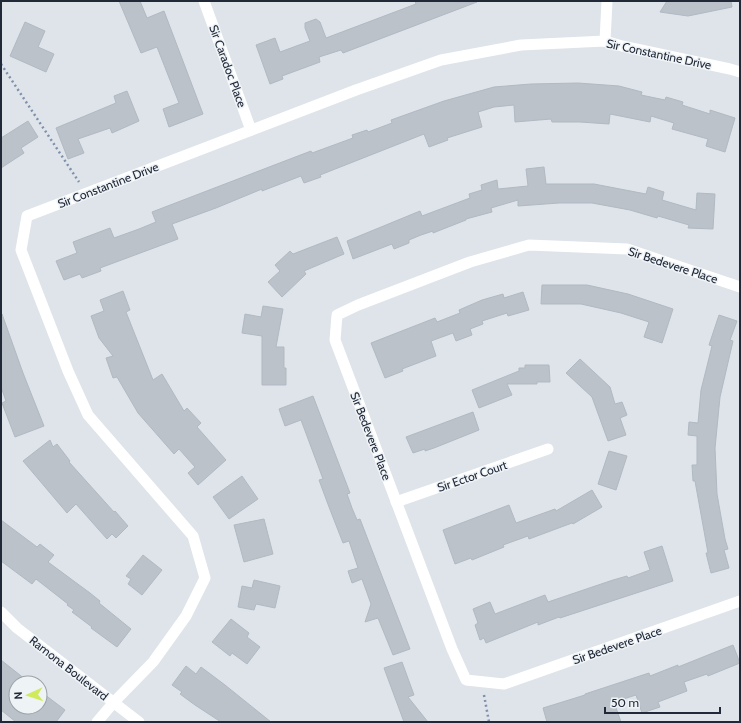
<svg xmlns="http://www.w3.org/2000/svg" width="741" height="723" font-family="Cabin,sans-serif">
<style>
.building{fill:#bbc2c9;stroke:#b1b9c2}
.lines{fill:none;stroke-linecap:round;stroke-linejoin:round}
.path{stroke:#8090ab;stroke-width:2.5;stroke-dasharray:2 3;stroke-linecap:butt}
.minor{stroke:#fff;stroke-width:11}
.labels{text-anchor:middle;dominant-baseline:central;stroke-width:3;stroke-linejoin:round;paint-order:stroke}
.street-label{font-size:12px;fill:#212838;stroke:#eef3f6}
</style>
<rect width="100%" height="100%" fill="#dee4e9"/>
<!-- building -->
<g class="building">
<polygon points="119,1 140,1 147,18 164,11 203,114 169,127 163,109 179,103 157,47 141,53"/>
<polygon points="415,1 477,2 343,53 341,50 319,57 320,62 282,76 283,79 270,84 256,45 275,38 280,52 310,41 305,28 305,23 316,19 320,22 326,38 416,4"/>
<polygon points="667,1 731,1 732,7 688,16 660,12"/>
<polygon points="25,22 45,31 38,47 54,54 46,72 10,56"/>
<polygon points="578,83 619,86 642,92 641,95 665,100 666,97 683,102 682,105 710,114 710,110 735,118 725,152 706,146 708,139 672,129 674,123 651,116 650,122 610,114 609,124 580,122 552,122 551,119 515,122 514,105 494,107 478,112 482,127 447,138 448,140 429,147 424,134 320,175 321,177 304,183 301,176 262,191 262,189 216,208 172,224 178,239 100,268 101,271 82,278 80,274 64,280 56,261 77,253 73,242 110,228 114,238 139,229 156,222 152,212 290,159 311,151 312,153 353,138 352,135 367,130 368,132 392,123 391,120 444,101 494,87 531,84"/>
<polygon points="127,91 139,121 112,133 110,128 78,139 84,153 68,159 56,128 116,103 114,96"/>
<polygon points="28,121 38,137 21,148 24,153 1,168 1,138"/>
<polygon points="544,167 546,184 594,184 646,194 648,187 664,192 662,200 696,210 697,193 715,194 713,229 688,228 689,225 658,216 657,218 630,210 592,203 559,203 518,206 518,200 491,208 492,212 466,219 466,220 433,233 433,231 421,235 409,240 409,243 394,249 392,244 353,259 347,241 420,211 422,216 470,198 469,194 482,190 481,185 497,180 498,189 528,186 526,169"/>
<polygon points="337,237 344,254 304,271 306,274 282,297 268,282 280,271 275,265 290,251 293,254"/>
<polygon points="542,285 587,285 628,294 673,309 662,343 644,337 649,322 621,313 581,304 541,304"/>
<polygon points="123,291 130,310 126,312 153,380 162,374 184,411 187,408 201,423 197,427 226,460 198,485 188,473 195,467 179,449 174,454 138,413 117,377 113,378 106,358 113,356 99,338 91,316 104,311 100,300"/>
<polygon points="523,292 529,310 508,316 507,313 482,321 483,324 470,329 472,335 456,341 453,333 431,341 436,356 402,369 403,371 385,378 371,343 435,318 437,322 460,313 459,310 482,300 503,294 504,298"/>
<polygon points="263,306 283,309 276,347 284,347 284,368 286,368 286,385 262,385 262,336 242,333 245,314 261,317"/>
<polygon points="2,314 23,373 44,426 15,437 2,403 6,401 1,387"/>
<polygon points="719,315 737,321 730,340 733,341 720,397 715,448 717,494 725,539 728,549 724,550 729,568 711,573 706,553 708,553 695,481 693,481 692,465 697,465 697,436 688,435 689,422 698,423 701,390 712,346 709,345"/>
<polygon points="580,359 610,387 615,404 622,402 627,415 620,418 626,435 608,441 592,397 566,373"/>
<polygon points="525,365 549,365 550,382 537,382 537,384 507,384 512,395 479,408 472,390 519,371 519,368 525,368"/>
<polygon points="313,396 350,493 347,494 352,508 357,520 360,519 410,649 393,655 378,618 365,622 371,604 362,579 352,583 348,571 358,568 349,541 343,543 329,507 319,480 323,479 301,420 285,426 279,409"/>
<polygon points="473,412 479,430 434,448 425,451 425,449 413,453 406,437"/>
<polygon points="50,440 53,447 57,444 70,461 69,462 114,512 115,511 128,526 116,538 112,534 107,539 76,504 67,513 23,461"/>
<polygon points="609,451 627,456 616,490 598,484"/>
<polygon points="242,476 258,499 229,519 213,497"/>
<polygon points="592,490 602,507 573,524 572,523 529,539 528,536 503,545 504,547 472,560 471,558 455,564 443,530 509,505 516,523 555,509 556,511"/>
<polygon points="264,519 273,554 244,562 234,525"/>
<polygon points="1,520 37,547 40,544 54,555 48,562 90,593 100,601 99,603 131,629 117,647 91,628 92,627 72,612 74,610 67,605 68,604 36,579 32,584 1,561"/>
<polygon points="662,546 673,581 560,618 559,617 538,625 538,622 486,643 484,638 480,640 475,625 478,623 473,609 490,602 495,614 545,595 548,602 613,580 627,576 628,578 650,570 644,552"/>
<polygon points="143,555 162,570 142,595 128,584 131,579 126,576"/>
<polygon points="254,580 280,586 275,608 256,604 254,610 238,607 242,586 252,588"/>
<polygon points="231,619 249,633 247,637 260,647 247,664 232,653 230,656 212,642"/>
<polygon points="733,645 740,663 708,676 707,674 684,682 687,691 658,702 660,707 642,713 636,695 614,702 621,722 547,722 543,708 585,695 585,694 649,673 650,676 678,665 678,667"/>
<polygon points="1,660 30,683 16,683 16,707 40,707 40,691 65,710 56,722 16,722 1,710"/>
<polygon points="402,662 414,695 408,697 428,722 404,722 384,668"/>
<polygon points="186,666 196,674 201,667 225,685 271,722 221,722 195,705 180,694 182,692 172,685"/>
</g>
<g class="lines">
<!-- path -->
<g class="path">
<polyline points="1,64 79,182"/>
<polyline points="484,695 489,722"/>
</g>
<!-- minor -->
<g class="minor">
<polyline points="204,1 251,130"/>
<polyline points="605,41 607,1"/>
<polyline points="740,287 627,249 529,245 470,262 358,305 337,315 335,340 452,649 466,680 504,684 740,601"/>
<polyline points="396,502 548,449"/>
<polyline points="1,612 17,628 139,722"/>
<polyline points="97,722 114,702 153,662 186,616 205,578 193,536 88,415 68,371 21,250 27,216 356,90 441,60 521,45 605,41 622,46 730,69 740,72"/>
</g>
</g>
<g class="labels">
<!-- street labels -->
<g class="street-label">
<text transform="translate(659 54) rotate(12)">Sir Constantine Drive</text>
<text transform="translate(228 66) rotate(70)">Sir Caradoc Place</text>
<text transform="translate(108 185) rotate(-21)">Sir Constantine Drive</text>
<text transform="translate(673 265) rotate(18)">Sir Bedevere Place</text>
<text transform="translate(371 436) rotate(69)">Sir Bedevere Place</text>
<text transform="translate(472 476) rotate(-19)">Sir Ector Court</text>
<text transform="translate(617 645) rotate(-19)">Sir Bedevere Place</text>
<text transform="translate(69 668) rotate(38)">Ramona Boulevard</text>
</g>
</g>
<!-- border -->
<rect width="741" height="723" fill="none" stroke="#212838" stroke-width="4"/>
<!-- north arrow -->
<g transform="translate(28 695) rotate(267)"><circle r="19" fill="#eef3f6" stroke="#9ca2aa"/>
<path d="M0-3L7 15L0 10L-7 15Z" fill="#d0ea5b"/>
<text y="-6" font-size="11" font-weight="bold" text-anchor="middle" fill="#212838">N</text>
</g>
<!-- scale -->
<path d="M605 707v6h115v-6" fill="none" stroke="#212838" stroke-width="2"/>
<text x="611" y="707" font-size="12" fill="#212838" stroke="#eef3f6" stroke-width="3" paint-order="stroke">50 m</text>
</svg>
